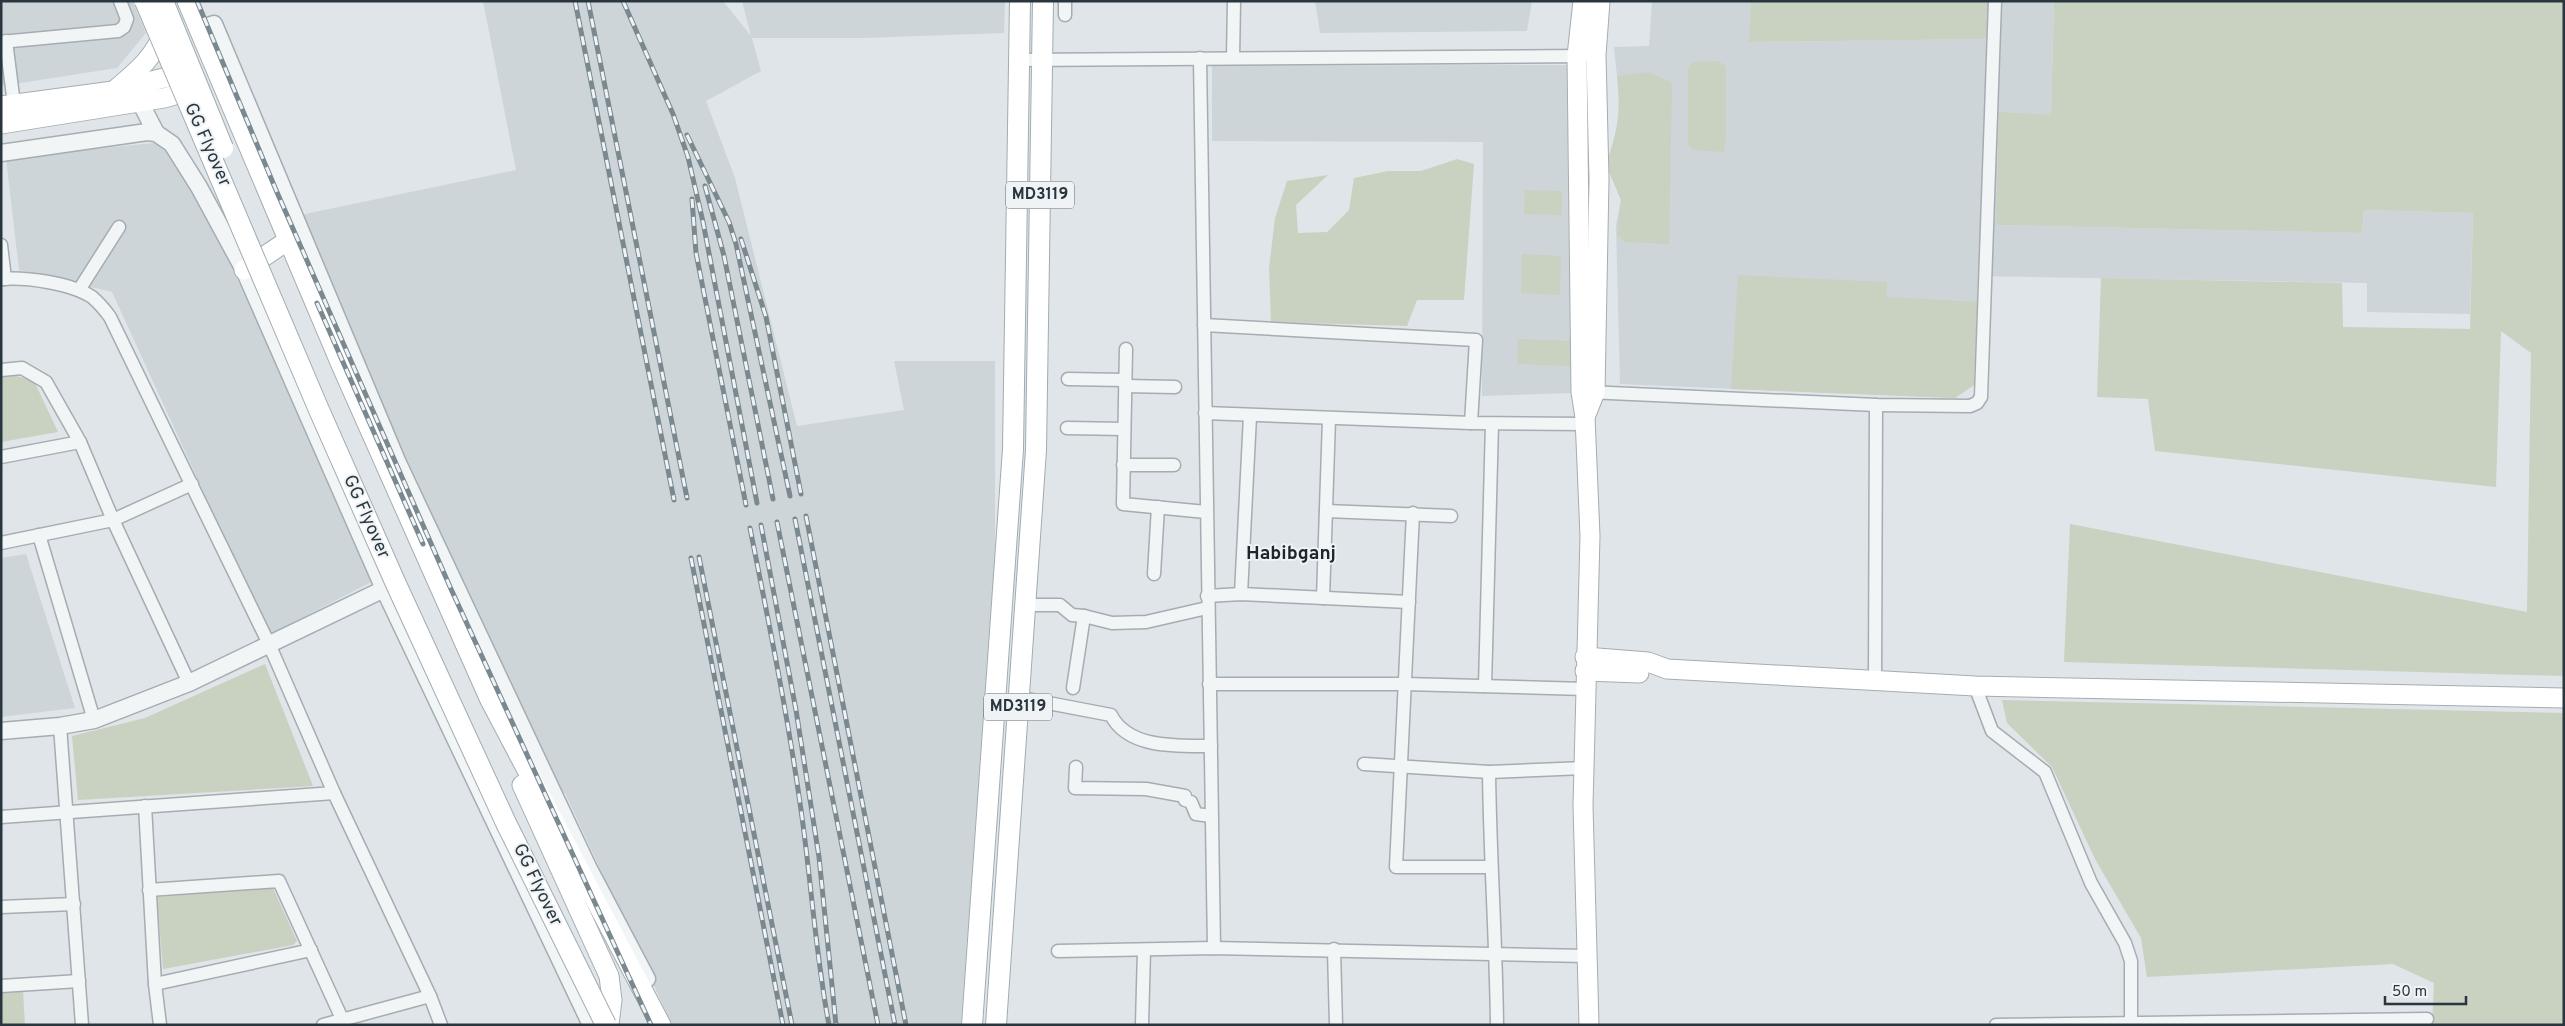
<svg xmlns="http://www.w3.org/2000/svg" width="2565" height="1026" font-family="Overpass,sans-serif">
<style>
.built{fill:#ced5d9}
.green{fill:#c9d1c1}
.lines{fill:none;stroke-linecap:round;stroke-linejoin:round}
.minor-casing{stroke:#a5adb2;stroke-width:15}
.tertiary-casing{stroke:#a5adb2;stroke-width:19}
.secondary-casing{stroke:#a5adb2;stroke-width:21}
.primary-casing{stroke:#a0acb2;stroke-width:22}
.minor{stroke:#f2f5f6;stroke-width:12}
.tertiary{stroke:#f2f5f6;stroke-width:16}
.secondary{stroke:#fff;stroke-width:19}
.primary{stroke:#fff;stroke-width:20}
.rail-casing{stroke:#7a8890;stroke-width:5}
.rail{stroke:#eff3f5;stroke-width:3;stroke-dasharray:9;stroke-linecap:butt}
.primary-bridge-casing{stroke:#a0acb2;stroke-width:22;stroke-linecap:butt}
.primary-bridge{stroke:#fff;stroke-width:20}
.labels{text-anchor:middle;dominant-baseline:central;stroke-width:4;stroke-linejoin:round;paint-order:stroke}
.shield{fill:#eff3f5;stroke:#646f75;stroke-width:1}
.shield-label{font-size:16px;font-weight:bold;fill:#29363e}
.street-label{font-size:18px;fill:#29363e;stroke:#eff3f5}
.neighbourhood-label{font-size:19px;font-weight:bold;fill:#1c272f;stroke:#eff3f5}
</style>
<rect width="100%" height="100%" fill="#dfe5e8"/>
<!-- built -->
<g class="built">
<polygon points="1,1 133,1 146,33 117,68 1,86"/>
<polygon points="483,1 723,1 751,36 742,1 1005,1 1004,33 862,38 752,38 761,71 706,101 735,178 797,426 904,410 894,361 995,361 995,554 961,1025 672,1025 565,793 550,798 281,219 516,170"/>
<polygon points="1315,1 1532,1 1527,31 1320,33"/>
<polygon points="1652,1 1751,1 1750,42 1983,39 1990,1 2054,1 2051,115 1996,225 2362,233 2364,210 2473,213 2470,314 2367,312 2367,283 1978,276 1974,385 1955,398 1620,384 1616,225 1621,200 1606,164 1617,134 1620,106 1614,47 1649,46"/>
<polygon points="1568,65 1572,393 1482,396 1483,142 1212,141 1212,66"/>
<polygon points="173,141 377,579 269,635 112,292 19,270 6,158"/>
<polygon points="26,554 75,708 1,717 1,558"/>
</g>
<!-- green -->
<g class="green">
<polygon points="1751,1 1990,1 1989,35 1983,39 1749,42"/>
<polygon points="2054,1 2564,1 2564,676 2064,662 2070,524 2527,612 2531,353 2501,331 2496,487 2155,451 2148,399 2097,397 2101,278 2342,283 2343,327 2470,329 2473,213 2364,210 2362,233 1996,225 1999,112 2051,115"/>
<polygon points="1718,61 1726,66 1726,132 1724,152 1693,150 1688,145 1688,68 1693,62"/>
<path d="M1649,72L1671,82L1672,87L1669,244L1625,242L1617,235L1621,200L1606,164C1618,131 1621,111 1617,76Z"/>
<polygon points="1457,159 1474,164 1464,300 1417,300 1407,326 1271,322 1269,269 1275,218 1287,181 1328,175 1296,205 1298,233 1327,232 1349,210 1354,178 1388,171 1421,171"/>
<polygon points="1525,190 1562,191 1562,215 1524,214"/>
<polygon points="1522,254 1561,256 1560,295 1521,293"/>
<polygon points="1738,275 1887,282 1886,297 1977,302 1974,385 1955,398 1731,389"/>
<polygon points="1518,339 1571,341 1570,366 1517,364"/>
<polygon points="17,376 34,381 58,432 1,442 1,377"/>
<polygon points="265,664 313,786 78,800 72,736 145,718"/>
<polygon points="2002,700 2564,713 2564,1025 2432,1025 2434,983 2393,964 2147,977 2141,938 2095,859 2052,767 2007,723"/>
<polygon points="273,888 297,941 293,945 163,969 157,897"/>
<polygon points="23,992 25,1025 1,1025 1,993"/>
</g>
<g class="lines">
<defs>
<g id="minor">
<polyline points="1065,15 1065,1"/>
<polyline points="6,41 14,104"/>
<polyline points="1,42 118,31 124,27 127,19 120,1"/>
<polyline points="1200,58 1214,948"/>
<polyline points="1233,58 1234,1"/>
<polyline points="1019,60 1584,56"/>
<polyline points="1,245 5,279"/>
<path d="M1,279C26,277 71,283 92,297C99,303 105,310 110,317L269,644L334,793L430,996L441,1025"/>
<polyline points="79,290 119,227"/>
<polyline points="1204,325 1476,340 1471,423"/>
<polyline points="1126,349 1123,504 1206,512"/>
<polyline points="1,370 22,368 46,382 80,442 113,520 189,683"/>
<polyline points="1068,379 1125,380"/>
<polyline points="1125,386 1175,387"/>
<polyline points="1588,392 1876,405 1970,406 1977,403 1981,397 1995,1"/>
<polyline points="1205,413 1471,423 1585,424"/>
<polyline points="1067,428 1124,429"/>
<polyline points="1,457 80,442"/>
<polyline points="1123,465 1174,465"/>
<polyline points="1326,511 1451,516"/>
<polyline points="1413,513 1396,867 1490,867"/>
<polyline points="39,535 94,720"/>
<polyline points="1,543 113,520 192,484"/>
<polyline points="1154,574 1158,507"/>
<polyline points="1241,594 1250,416"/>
<polyline points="1207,596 1241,594 1409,602"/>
<polyline points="1323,598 1329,419"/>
<polyline points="1025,605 1060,605 1072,615 1084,616 1112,623 1146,622 1207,608"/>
<polyline points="1875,681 1876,405"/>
<polyline points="1209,684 1405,684 1585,689"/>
<polyline points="1485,686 1492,424"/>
<polyline points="1975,686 1992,731 2045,772 2091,883 2125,943 2131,961 2131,1025"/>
<polyline points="1073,688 1084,616"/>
<path d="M1017,697L1111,715C1128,749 1178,746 1211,746"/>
<polyline points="60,726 82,1025"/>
<polyline points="1364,764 1489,772 1584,768"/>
<polyline points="1076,767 1075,788 1146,789 1185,796 1185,800 1191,802 1196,814 1211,816"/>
<path d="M1489,772C1490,857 1496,940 1497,1025"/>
<polyline points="145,806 155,984 160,1025"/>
<polyline points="1,817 334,793"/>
<polyline points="149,890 279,881 343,1021"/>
<polyline points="1,907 74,904"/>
<polyline points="1334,949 1336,1025"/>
<polyline points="1058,951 1213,948 1587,956"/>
<polyline points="155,984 311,950"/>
<polyline points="1,986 79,981"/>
<polyline points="323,1025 430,996"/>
<polyline points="1142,1025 1144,950"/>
<polyline points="1996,1025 2427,1019"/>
</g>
<g id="tertiary">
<polyline points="200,29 214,24 398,463 588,867 647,979"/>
<polyline points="140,102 156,133"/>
<polyline points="1,153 147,132 156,133 172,144 199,187 244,270 384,589 591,1025"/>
<polyline points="1,731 60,726 94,720 189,683 384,589"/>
</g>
<g id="secondary">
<polyline points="187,1 342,367 489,698 661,1025"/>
<polyline points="1583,1 1577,56 1581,392 1585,417 1590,536 1583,806 1589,1025"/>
<path d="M116,89C140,69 154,57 166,28"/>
<polyline points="1,106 113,91 191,71"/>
<polyline points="1,124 164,98 199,88"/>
<polyline points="244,270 281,245"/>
<polyline points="1585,417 1595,392 1599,179 1596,55 1600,1"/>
<polyline points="1585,657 1648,662 1667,669 1975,686 2564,698"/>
<polyline points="1585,671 1639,673"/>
<polyline points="522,785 609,976 612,1000 609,1025"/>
</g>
<g id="primary">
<polyline points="972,1025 1013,449 1020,1"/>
<polyline points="996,1025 1036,450 1043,1"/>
</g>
</defs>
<!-- minor casing -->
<use href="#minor" class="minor-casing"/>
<!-- tertiary casing -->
<use href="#tertiary" class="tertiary-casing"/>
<!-- secondary casing -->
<use href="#secondary" class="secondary-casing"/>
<!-- primary casing -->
<use href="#primary" class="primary-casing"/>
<!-- minor -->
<use href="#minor" class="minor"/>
<!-- tertiary -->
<use href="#tertiary" class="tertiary"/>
<!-- secondary -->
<use href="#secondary" class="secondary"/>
<!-- primary -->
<use href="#primary" class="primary"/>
<defs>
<g id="rail">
<polyline points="197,1 276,190 451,589 651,1025"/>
<polyline points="575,1 674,500"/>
<polyline points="588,1 687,498"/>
<polyline points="623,1 673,114 688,157 703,222 757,503"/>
<polyline points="687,135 729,222 736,244 790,496"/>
<polyline points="705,186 724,256 773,499"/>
<polyline points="692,199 696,253 746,505"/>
<polyline points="741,239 766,317 801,494"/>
<polyline points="317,303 423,544"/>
<polyline points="806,516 906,1025"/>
<polyline points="795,519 895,1025"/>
<polyline points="777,522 878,1025"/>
<polyline points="761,525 796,710 819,857 836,1025"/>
<path d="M750,528C768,619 787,711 800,803C811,877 815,951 829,1025"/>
<polyline points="699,557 792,1025"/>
<polyline points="691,558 783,1025"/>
</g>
</defs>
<!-- rail casing -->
<use href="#rail" class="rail-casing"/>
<!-- rail -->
<use href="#rail" class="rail"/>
<defs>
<g id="primary-bridge">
<polyline points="145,1 319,410 396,584 506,823 606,1025"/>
<polyline points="163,1 223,148"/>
</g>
</defs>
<!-- primary-bridge casing -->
<use href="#primary-bridge" class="primary-bridge-casing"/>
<!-- primary-bridge -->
<use href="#primary-bridge" class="primary-bridge"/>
</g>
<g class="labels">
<!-- shield labels -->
<g class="shield">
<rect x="1006" y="181.5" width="68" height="27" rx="4"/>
<rect x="984" y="693.5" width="68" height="27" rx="4"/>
</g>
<g class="shield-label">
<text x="1040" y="195">MD3119</text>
<text x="1018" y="707">MD3119</text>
</g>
<!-- street labels -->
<g class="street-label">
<text transform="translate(207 145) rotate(66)">GG Flyover</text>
<text transform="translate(366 517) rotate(66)">GG Flyover</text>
<text transform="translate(537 885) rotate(64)">GG Flyover</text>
</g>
<!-- neighbourhood labels -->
<g class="neighbourhood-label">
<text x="1291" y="554">Habibganj</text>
</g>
</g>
<!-- border -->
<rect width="2565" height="1026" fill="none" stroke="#29363e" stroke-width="5"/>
<!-- scale -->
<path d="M2385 996v8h81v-8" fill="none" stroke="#29363e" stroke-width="2.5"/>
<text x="2392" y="996" font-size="15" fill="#29363e" stroke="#eff3f5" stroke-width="4" paint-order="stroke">50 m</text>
</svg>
